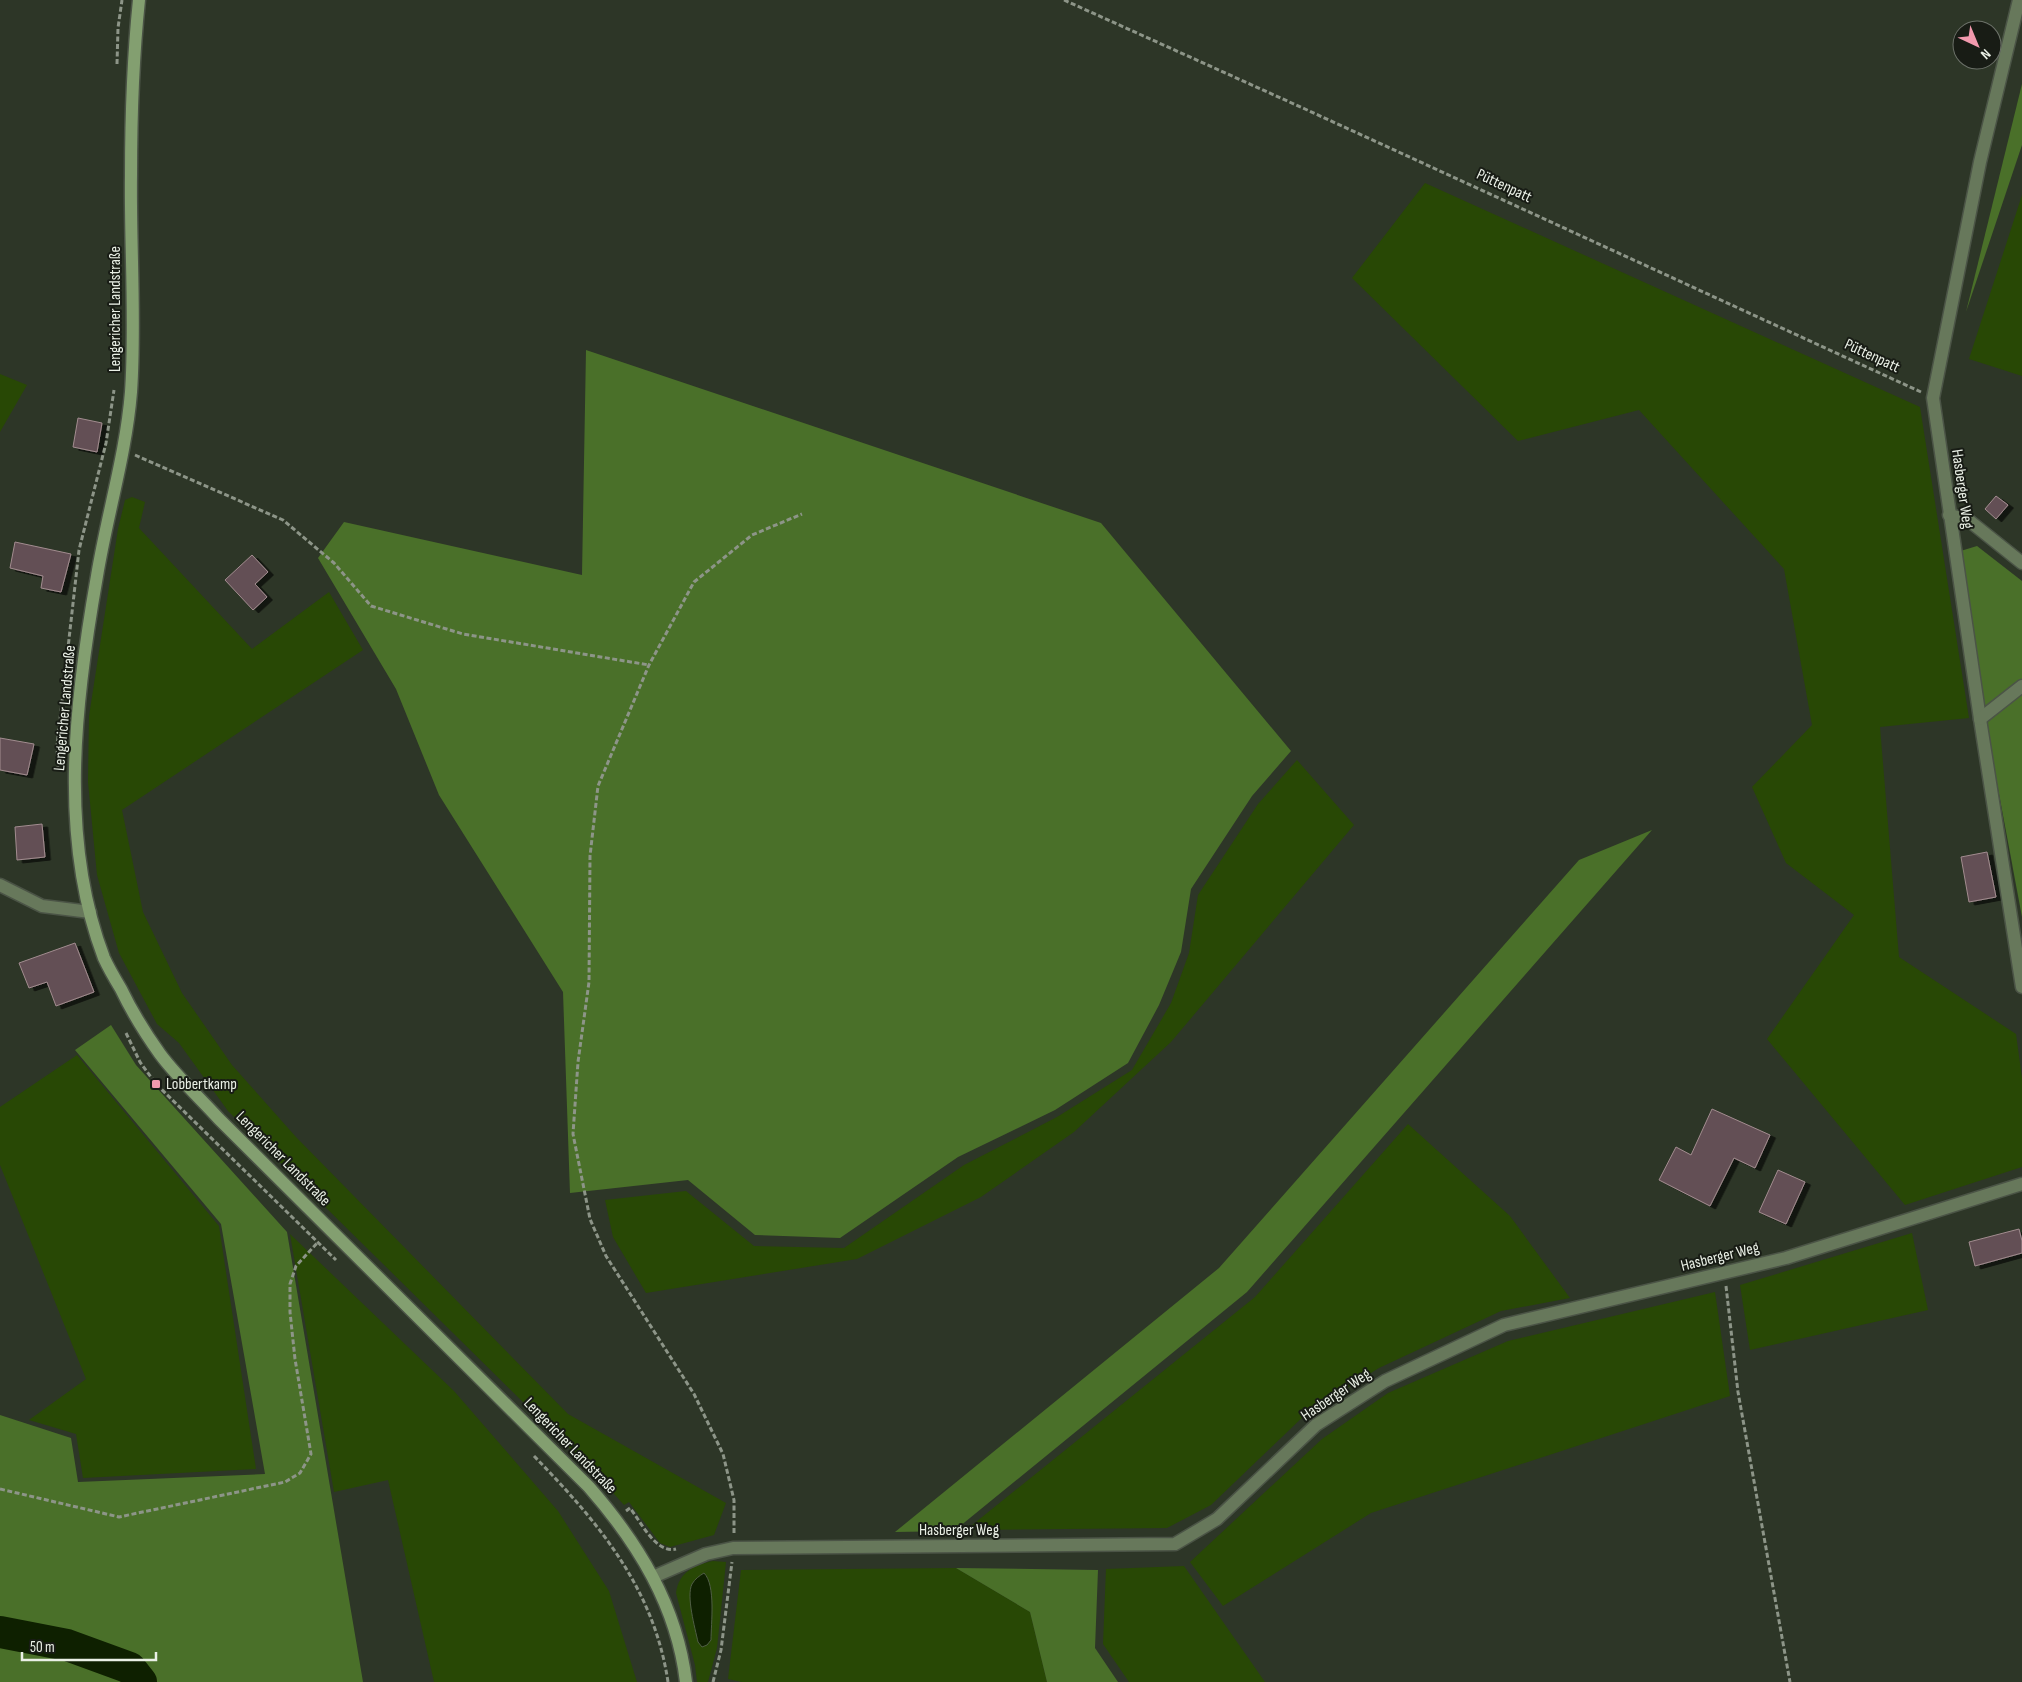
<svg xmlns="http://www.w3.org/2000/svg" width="2022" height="1682" font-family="'Sofia Sans Condensed',sans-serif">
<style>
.green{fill:#284805}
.forest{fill:#4a7029}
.water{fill:#0e2000;stroke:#505e45}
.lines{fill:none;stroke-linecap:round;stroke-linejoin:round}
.river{stroke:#0e2000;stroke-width:32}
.building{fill:#645054;stroke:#a28c90;filter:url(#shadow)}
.street-casing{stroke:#4b5446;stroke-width:15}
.secondary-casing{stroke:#4b5446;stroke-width:15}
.path{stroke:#8d9588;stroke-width:3;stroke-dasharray:5 2.5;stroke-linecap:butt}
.street{stroke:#67785b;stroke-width:12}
.secondary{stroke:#839f70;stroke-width:12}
.poi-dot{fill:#f29aae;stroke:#181c15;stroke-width:2}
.labels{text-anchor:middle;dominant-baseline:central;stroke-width:4;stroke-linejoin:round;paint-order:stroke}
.street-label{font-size:16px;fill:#eaf0e6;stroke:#181c15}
.poi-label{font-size:16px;fill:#eaf0e6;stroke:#181c15;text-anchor:start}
</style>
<defs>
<filter id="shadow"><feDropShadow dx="5.5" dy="3" stdDeviation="0" flood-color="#0009"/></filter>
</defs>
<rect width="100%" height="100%" fill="#2d3627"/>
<!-- green -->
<g class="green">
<polygon points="1425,183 1920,407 1969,718 1880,727 1899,957 2016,1034 2022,1078 2022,1167 1905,1205 1767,1039 1854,915 1786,863 1752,787 1812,725 1784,569 1639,410 1518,441 1352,278"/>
<polygon points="2022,195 2022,376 1969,359"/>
<polygon points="0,374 27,385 0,432"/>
<polygon points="132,497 145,502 139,528 252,649 329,592 363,650 122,810 143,912 182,993 232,1065 296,1137 568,1414 726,1503 714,1535 670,1547 660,1543 629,1502 624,1505 598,1476 228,1111 179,1043 157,1024 119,953 97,875 88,782 89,716 118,529 125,500"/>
<polygon points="1297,760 1354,825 1171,1042 1074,1132 981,1197 857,1259 646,1293 613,1237 605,1200 686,1191 754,1246 844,1248 964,1165 1057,1117 1132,1070 1171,1003 1189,953 1198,895 1258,804"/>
<polygon points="77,1055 219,1226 256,1469 83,1478 76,1434 29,1420 86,1379 0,1165 0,1107"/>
<polygon points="1408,1124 1510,1216 1570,1298 1501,1311 1379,1368 1308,1412 1211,1505 1167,1528 966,1530 1255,1297"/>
<polygon points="1912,1233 1928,1310 1750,1350 1740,1285"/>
<polygon points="290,1234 454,1391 558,1511 609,1591 637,1682 434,1682 388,1480 334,1492"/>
<polygon points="1715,1292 1730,1396 1371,1513 1223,1606 1190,1562 1322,1439 1388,1393 1508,1341"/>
<path d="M713,1561L726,1562L717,1648L708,1682H697L695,1665L676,1593C679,1572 694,1565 713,1561Z"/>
<polygon points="1184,1566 1265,1682 1129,1682 1103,1644 1106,1569"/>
<polygon points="956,1568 1030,1612 1047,1682 742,1682 728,1679 741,1570"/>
</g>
<!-- forest -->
<g class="forest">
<polygon points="2022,84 2022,145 1966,312"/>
<polygon points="586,350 1101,523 1291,751 1252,796 1191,889 1181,952 1159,1005 1128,1063 1055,1110 958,1157 840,1238 755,1235 688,1180 570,1193 563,992 439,795 396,689 318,558 344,522 582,575"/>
<polygon points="1977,546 2022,581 2022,917 1954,553"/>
<polygon points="1652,830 1247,1292 954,1531 895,1532 1219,1268 1579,860"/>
<polygon points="111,1025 136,1065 287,1232 363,1682 0,1682 0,1415 71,1438 78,1482 265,1474 221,1224 75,1050"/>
<polygon points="956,1568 1098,1570 1095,1648 1118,1682 1047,1682 1030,1612"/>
</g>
<!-- water -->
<path class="water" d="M704,1573C716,1585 711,1624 711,1640L707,1645L702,1647L698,1642C695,1628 686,1596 692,1584C695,1579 699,1576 704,1573Z"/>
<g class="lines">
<!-- river -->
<polyline class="river" points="0,1632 67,1645 130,1668 141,1682"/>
</g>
<!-- building -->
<g class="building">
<polygon points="78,418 102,423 97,452 73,447"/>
<polygon points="1996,496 2008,505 1996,519 1985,509"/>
<polygon points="15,542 71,554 61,592 41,588 43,576 10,568"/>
<polygon points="252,555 268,572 255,584 267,597 253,610 225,580"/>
<polygon points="0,738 34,744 27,775 0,770"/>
<polygon points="42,824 45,857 17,860 15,827"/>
<polygon points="1987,852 1996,897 1969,902 1961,857"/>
<polygon points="75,943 94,992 56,1006 47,982 29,988 19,963"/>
<polygon points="1712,1109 1770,1135 1755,1168 1734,1158 1710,1206 1659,1180 1676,1147 1691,1155"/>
<polygon points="1778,1170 1805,1182 1786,1224 1759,1212"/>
<polygon points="2019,1229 2022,1241 2022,1253 1975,1266 1969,1242"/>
</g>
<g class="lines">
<defs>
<g id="street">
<polyline points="2019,0 1980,162 1933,398 1980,719 2022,987"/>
<polyline points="1949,515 1967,519 2022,563"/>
<polyline points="1980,719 2022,686"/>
<polyline points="0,885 42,906 90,912"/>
<polyline points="653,1577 706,1554 733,1548 1175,1544 1217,1519 1316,1425 1385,1381 1504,1325 1786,1258 2022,1184"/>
</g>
<path id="secondary" d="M139,0C133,58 131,117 131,175C130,247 136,320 131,392C126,454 107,515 97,576C75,700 58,838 104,958C109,969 115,979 121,989C132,1012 145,1033 160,1054C177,1077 200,1098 219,1119L589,1487C638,1543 677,1606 686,1682"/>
</defs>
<!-- street casing -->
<use href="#street" class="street-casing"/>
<!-- secondary casing -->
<use href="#secondary" class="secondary-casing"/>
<!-- path -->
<g class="path">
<polyline points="1064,0 1305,109 1921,392"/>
<polyline points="117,64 118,28 122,0"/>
<polyline points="135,455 283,520 334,563 371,606 463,634 649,665"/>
<polyline points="58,771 57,746 79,550 106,443 114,390"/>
<polyline points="126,1033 140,1062 156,1084 336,1260"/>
<polyline points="1726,1286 1738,1392 1790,1682"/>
<path d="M534,1456C598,1522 654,1588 668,1682"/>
<polyline points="0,1489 119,1517 285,1482 300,1473 311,1454 295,1359 290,1312 290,1284 296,1266 318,1242"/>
<path d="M626,1511L630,1508C641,1522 656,1554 676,1549"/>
<polyline points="734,1533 734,1500 723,1454 694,1394 606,1256 590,1219 573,1134 578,1062 589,982 590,856 598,786 649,665 694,582 752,535 802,514"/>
<polyline points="713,1682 721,1650 732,1562"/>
</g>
<!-- street -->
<use href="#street" class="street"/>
<!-- secondary -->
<use href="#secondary" class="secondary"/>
</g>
<!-- markers -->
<rect class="poi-dot" x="151" y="1079" width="10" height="10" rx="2.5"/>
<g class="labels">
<!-- street labels -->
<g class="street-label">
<text transform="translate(1504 186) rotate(25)">Püttenpatt</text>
<text transform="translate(115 309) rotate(-90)">Lengericher Landstraße</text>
<text transform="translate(1872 356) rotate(25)">Püttenpatt</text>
<text transform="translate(1962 489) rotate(82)">Hasberger Weg</text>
<text transform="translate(65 708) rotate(-85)">Lengericher Landstraße</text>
<text transform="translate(283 1159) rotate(45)">Lengericher Landstraße</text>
<text transform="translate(1720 1257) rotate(-14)">Hasberger Weg</text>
<text transform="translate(1336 1395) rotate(-34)">Hasberger Weg</text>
<text transform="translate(570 1446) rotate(46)">Lengericher Landstraße</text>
<text x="959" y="1530">Hasberger Weg</text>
</g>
<!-- poi labels -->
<g class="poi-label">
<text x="166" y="1084">Lobbertkamp</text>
</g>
</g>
<!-- north arrow -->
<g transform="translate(1977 45) rotate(136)"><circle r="24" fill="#181c15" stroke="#6c7169"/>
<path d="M0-4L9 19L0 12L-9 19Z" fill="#f29aae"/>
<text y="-8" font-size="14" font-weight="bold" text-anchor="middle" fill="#eaf0e6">N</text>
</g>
<!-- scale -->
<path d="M22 1652v8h134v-8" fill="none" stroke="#eaf0e6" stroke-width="2.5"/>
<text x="30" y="1652" font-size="15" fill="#eaf0e6" stroke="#181c15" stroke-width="4" paint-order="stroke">50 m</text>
</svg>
